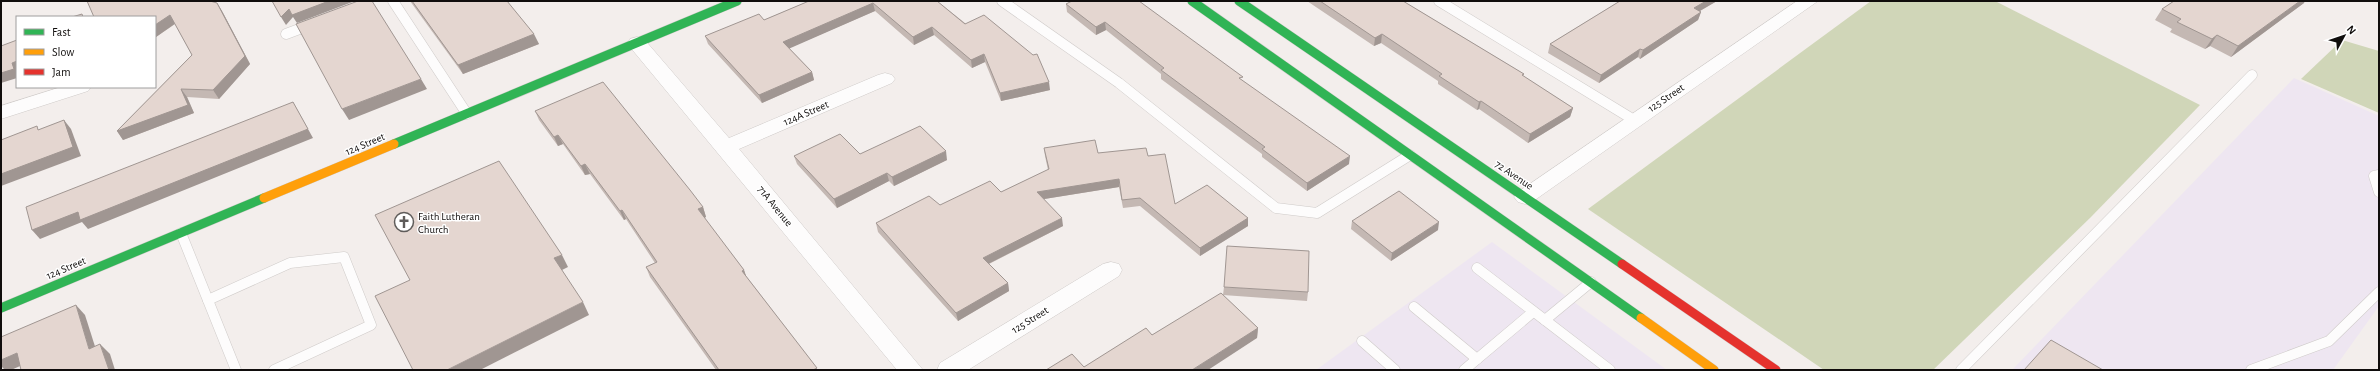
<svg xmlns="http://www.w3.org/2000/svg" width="2380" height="371" font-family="'Alegreya Sans',sans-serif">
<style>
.commercial{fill:#eee6f1}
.green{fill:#d0d6b8}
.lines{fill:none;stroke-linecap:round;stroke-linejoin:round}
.lane-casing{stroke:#cfcbc9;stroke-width:11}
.street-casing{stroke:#cfcbc9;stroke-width:1}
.fast-casing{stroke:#cfcbc9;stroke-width:10}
.slow-casing{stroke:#cfcbc9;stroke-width:10}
.jam-casing{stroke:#cfcbc9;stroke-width:10}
.lane{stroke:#fdfcfc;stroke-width:10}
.street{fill:#fdfcfc;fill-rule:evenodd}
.fast{stroke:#30b455;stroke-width:9}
.slow{stroke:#ff9f0a;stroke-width:9}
.jam{stroke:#e5322d;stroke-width:9}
.wall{fill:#c4b8b3}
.shaded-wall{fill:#a09692}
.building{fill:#e4d6d0;stroke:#a09692}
.labels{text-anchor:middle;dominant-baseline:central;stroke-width:3;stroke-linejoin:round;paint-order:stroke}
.street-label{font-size:11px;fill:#100d0c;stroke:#fff}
.poi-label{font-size:11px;fill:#100d0c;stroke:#fff;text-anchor:start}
</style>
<rect width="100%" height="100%" fill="#f3eeec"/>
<!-- commercial -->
<g class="commercial">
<polygon points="2294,78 2379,116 2379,306 2333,370 2012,370"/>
<polygon points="1492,242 1667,370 1316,370"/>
</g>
<!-- green -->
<g class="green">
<polygon points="1871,1 1995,1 2200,105 2090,218 1933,370 1824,370 1588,209"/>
<polygon points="2342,40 2379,51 2379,113 2301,79"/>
</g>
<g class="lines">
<defs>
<g id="lane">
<polyline points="393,1 467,114"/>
<polyline points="1002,1 1119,83 1276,208 1317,213 1410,155"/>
<polyline points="1439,1 1634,120"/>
<polyline points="286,34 310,25"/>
<polyline points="2379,175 2374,176 2379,192"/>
<polyline points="181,233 236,370"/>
<polyline points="1477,268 1610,370"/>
<polyline points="208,300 290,263 344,257 371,325 274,370"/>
<polyline points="1414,307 1477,359"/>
<polyline points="1545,320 1591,282"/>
<polyline points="1362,341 1395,370"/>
<polyline points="1464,370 1533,312"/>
<polyline points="1961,370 2252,75"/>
<polyline points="2251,370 2329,341 2379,292"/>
</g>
<g id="street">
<polygon points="1797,1 1818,1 1532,202 1525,204 1518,202 1514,197 1518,192"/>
<polygon points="637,37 644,39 729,138 878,75 885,73 892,75 895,79 892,83 739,149 923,370 897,370 630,47 628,43 630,39"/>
<polygon points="61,87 91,87 88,91 1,119 1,106"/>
<polygon points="1111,262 1119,264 1122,270 1119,276 968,370 937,370 940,363 1103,264"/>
</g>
<g id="fast">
<polyline points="1192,1 1641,318"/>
<polyline points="1239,1 1622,264"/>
<polyline points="394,144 737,1"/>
<polyline points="1,308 264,198"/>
</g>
<g id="slow">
<polyline points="264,198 394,144"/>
<polyline points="1641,318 1714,370"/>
</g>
<polyline id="jam" points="1622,264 1776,370"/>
</defs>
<!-- lane casing -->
<use href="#lane" class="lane-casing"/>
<!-- street casing -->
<use href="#street" class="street-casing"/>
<!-- fast casing -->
<use href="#fast" class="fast-casing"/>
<!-- slow casing -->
<use href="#slow" class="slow-casing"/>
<!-- jam casing -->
<use href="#jam" class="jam-casing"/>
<!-- lane -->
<use href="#lane" class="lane"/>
<!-- street -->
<use href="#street" class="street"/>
<!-- fast -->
<use href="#fast" class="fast"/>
<!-- slow -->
<use href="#slow" class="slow"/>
<!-- jam -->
<use href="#jam" class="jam"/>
</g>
<!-- wall -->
<g class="wall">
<polygon points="410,1 507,1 539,44 463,74"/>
<polygon points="809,1 937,1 1050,90 1001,101 985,62 972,68 934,35 914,45 875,11 789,48 812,72 814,80 762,103 708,44 705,36 764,20"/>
<polygon points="1307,1 1403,1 1524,74 1523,76 1573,108 1570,117 1528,143 1479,109 1477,110 1438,84 1438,81 1381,43 1374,46"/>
<polygon points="1620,1 1717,1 1700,11 1701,12 1698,20 1640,59 1638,57 1599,83 1548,53 1550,44"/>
<polygon points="217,3 222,11 250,64 219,99 187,97 194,113 123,140 117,131 192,55 175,24 156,37 155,37 155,17"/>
<polygon points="2304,3 2231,57 2210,46 2205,49 2170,32 2172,29 2155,20 2162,9"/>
<polygon points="1066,4 1242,80 1349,164 1307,191 1262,157 1262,154 1161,79 1161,74 1106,30 1096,35 1067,12"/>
<polygon points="535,111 703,207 706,217 704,218 744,270 746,276 818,370 716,370 650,277 646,267 655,263 626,219 624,220 590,174 585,175 563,144 558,146 539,120"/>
<polygon points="1044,148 1098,153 1148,156 1175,204 1248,218 1248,226 1200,256 1140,206 1123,208 1119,187 1044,199 1063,226 989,264 1008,283 1009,291 958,321 878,232 876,223 940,205 1001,192 1048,170 1045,156"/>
<polygon points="860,154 947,160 894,186 889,181 837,208 797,164 794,156"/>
<polygon points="1352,221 1438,230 1391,261 1351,229"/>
<polygon points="1224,287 1308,292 1307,301 1223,295 1258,328 1257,338 1084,367 1152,335 1223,295"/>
</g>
<!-- shaded-wall -->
<g class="shaded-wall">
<polygon points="329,1 355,1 297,23 293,17 286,25 281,17 289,9"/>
<polygon points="1706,1 1717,1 1691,16 1694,8"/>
<polygon points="2300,1 2305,1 2304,3 2231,57 2238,46"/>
<polygon points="217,3 222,11 250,64 219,99 213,90"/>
<polygon points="873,3 875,11 786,50 783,42"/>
<polygon points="1701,12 1698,20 1640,59 1643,50"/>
<polygon points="170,15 176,23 156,37 155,36 155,25"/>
<polygon points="1105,22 1106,30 1096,35 1096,27"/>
<polygon points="932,27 934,35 914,45 913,37"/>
<polygon points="534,34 539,44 463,74 458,65"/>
<polygon points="1382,34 1381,43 1374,46 1375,38"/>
<polygon points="2217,35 2210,46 2205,49 2212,39"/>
<polygon points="1640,49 1638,57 1599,83 1601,75"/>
<polygon points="984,54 985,62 972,68 971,60"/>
<polygon points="17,61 17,78 1,83 1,73 12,63"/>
<polygon points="812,72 814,80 762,103 759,95"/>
<polygon points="421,79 427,89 349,120 342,109"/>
<polygon points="1049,82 1050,90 1001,101 1000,93"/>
<polygon points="181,89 187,97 194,113 123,140 117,131"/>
<polygon points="1481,101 1479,109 1477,110 1479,102"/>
<polygon points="293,102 313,138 88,229 82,222 40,239 32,230"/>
<polygon points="1573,108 1570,117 1528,143 1530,134"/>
<polygon points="64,120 71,129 81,156 1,186 1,174"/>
<polygon points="558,135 563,144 558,146 554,137"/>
<polygon points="946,151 947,160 894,186 892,177"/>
<polygon points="1350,156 1349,164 1307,191 1307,183"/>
<polygon points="585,164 590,174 585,175 581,166"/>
<polygon points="887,173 889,181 837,208 834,199"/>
<polygon points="1119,179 1119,187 1038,200 1037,192"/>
<polygon points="703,207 706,217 702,219 698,209"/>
<polygon points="622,210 626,219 624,220 620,211"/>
<polygon points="1062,218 1063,226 984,266 983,258"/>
<polygon points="1248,218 1248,226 1200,256 1200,248"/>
<polygon points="1439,222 1438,230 1391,261 1392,253"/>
<polygon points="562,255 568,267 560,271 554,258"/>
<polygon points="744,270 747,279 742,271"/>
<polygon points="1008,283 1009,291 958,321 956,313"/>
<polygon points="583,302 589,315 480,370 447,370"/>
<polygon points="76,305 85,315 99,359 89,349"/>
<polygon points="1258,328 1257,338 1208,370 1192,370"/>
<polygon points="100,344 110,354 115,370 109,370"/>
<polygon points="17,353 27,363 11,370 5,370 1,366 1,360"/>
</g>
<!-- building -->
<g class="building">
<polygon points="87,1 210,1 217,3 245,56 213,90 181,89 188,105 117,131 192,55 170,15 155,25 155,17 94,17"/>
<polygon points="272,1 329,1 292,15 289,9 281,17"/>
<polygon points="358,1 372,1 421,79 342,109 296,24"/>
<polygon points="412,1 507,1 534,34 458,65"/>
<polygon points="809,1 937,1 965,24 984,15 1033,55 1037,54 1049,82 1000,93 984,54 971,60 932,27 913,37 873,3 783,42 812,72 759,95 705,36 759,14 764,20"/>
<polygon points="1072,1 1139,1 1243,77 1239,78 1350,156 1307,183 1262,149 1265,147 1161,70 1164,68 1105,22 1096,27 1066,4"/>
<polygon points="1320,1 1403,1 1524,74 1522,75 1573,108 1530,134 1481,101 1479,102 1439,76 1442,74 1382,34 1375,38"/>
<polygon points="1620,1 1706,1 1694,8 1701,12 1643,50 1640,49 1601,75 1550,44"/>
<polygon points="2174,1 2300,1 2238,46 2217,35 2212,39 2177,22 2181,19 2162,9"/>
<polygon points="82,14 83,17 72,17"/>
<polygon points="17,40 17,61 12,63 14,69 1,73 1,46"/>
<polygon points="603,82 690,190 703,207 698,209 744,270 742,271 817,368 813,370 719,370 646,267 657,262 622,210 620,211 585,164 581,166 558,135 554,137 535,111"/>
<polygon points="293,102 308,129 80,220 78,212 32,230 26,207"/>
<polygon points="64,120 73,147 1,174 1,140 37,126 38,130"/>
<polygon points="920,126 946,151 892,177 887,173 834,199 794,156 840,134 860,154"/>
<polygon points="1095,140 1098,153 1146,148 1148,156 1165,154 1175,204 1207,185 1248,218 1200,248 1140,198 1122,200 1119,179 1037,192 1062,218 983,258 1008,283 956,313 876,223 929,196 940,205 990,181 1001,192 1049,169 1044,148"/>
<polygon points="499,161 562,255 554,258 583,302 447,370 413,370 375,296 410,280 375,215"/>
<polygon points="1399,191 1439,222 1392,253 1352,221"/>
<polygon points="1227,246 1309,251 1308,292 1224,287"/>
<polygon points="1221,293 1258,328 1192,370 1046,370 1072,354 1084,367 1146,328 1152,335"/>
<polygon points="76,305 89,349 100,344 109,370 21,370 17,353 1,360 1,337"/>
<polygon points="2051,340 2103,370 2024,370"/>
</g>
<!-- icons -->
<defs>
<symbol id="church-ring" viewBox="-11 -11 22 22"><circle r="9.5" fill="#fff" stroke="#5f5c5a" stroke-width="1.5"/><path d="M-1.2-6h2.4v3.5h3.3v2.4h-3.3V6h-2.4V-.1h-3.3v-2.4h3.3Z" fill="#5f5c5a"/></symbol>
</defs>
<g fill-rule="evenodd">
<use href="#church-ring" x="393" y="211" width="22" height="22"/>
</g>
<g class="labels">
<!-- street labels -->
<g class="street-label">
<text transform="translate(1666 98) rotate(-34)">125 Street</text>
<text transform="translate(806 113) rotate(-23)">124A Street</text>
<text transform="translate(365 144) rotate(-23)">124 Street</text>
<text transform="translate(1514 175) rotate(34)">72 Avenue</text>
<text transform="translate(775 206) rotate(51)">71A Avenue</text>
<text transform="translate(66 268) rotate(-23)">124 Street</text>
<text transform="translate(1030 320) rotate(-32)">125 Street</text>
</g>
<!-- poi labels -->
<g class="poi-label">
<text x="418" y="216">Faith Lutheran<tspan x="418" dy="13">Church</tspan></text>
</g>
</g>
<!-- border -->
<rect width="2380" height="371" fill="none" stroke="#100d0c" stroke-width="4"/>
<!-- legend -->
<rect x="16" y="16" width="140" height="72" fill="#ffffff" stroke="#9f9e9e"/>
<rect x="24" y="29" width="20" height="6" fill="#30b455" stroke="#9f9e9e"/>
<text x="52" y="36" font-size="12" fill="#100d0c">Fast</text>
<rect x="24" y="49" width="20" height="6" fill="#ff9f0a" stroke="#9f9e9e"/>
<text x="52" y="56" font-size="12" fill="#100d0c">Slow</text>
<rect x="24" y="69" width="20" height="6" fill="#e5322d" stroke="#9f9e9e"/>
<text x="52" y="76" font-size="12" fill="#100d0c">Jam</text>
<!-- north arrow -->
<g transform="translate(2344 36) rotate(50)" stroke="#ffffff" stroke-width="3" paint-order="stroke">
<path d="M0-3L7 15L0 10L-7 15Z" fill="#100d0c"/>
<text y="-6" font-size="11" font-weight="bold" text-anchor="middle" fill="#100d0c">N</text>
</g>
</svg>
